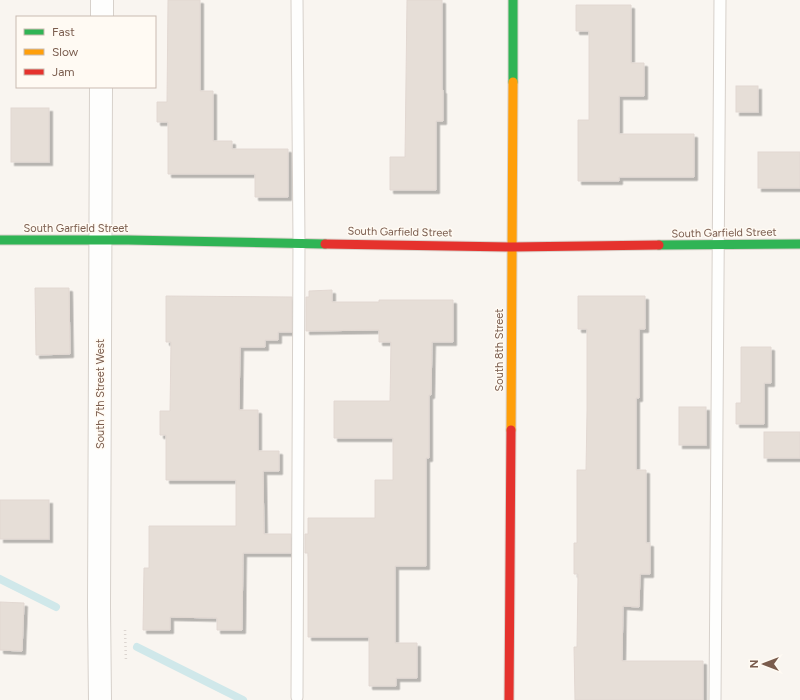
<svg xmlns="http://www.w3.org/2000/svg" width="800" height="700" font-family="Figtree,sans-serif">
<style>
.lines{fill:none;stroke-linecap:round;stroke-linejoin:round}
.stream{stroke:#d0e8ea;stroke-width:8}
.building{fill:#e6ded7;stroke:#e2d8d2;filter:url(#shadow)}
.lane-casing{stroke:#d7d1cb;stroke-width:13}
.street-casing{stroke:#d7d1cb;stroke-width:24}
.fast-casing{stroke:#d9d2cb;stroke-width:11}
.slow-casing{stroke:#d9d2cb;stroke-width:11}
.jam-casing{stroke:#d9d2cb;stroke-width:11}
.path{stroke:#dcd5d0;stroke-width:2.5;stroke-dasharray:1 3;stroke-linecap:butt}
.lane{stroke:#fefefd;stroke-width:11}
.street{stroke:#fefefd;stroke-width:22}
.fast{stroke:#30b455;stroke-width:9}
.slow{stroke:#ff9f0a;stroke-width:9}
.jam{stroke:#e5322d;stroke-width:9}
.labels{text-anchor:middle;dominant-baseline:central;stroke-width:3;stroke-linejoin:round;paint-order:stroke}
.street-label{font-size:11px;fill:#7a5c4d;stroke:#fffaf3}
</style>
<defs>
<filter id="shadow"><feDropShadow dx="3.5" dy="3.5" stdDeviation="0" flood-color="#0004"/></filter>
</defs>
<rect width="100%" height="100%" fill="#f9f5f0"/>
<g class="lines">
<!-- stream -->
<g class="stream">
<polyline points="0,579 56,607"/>
<polyline points="137,647 243,700"/>
</g>
</g>
<!-- building -->
<g class="building">
<polygon points="168,0 200,0 200,91 213,91 213,141 232,141 232,149 288,149 288,197 255,197 255,174 168,174 168,122 157,122 157,102 167,102"/>
<polygon points="407,0 442,0 442,90 443,90 443,121 436,121 436,190 390,190 390,157 405,157"/>
<polygon points="576,5 631,5 631,63 644,63 644,96 619,96 619,134 694,134 694,177 619,177 619,181 578,181 578,120 589,120 589,31 576,31"/>
<rect x="736" y="86" width="22" height="26"/>
<rect x="11" y="108" width="38" height="54"/>
<rect x="758" y="152" width="42" height="36"/>
<polygon points="35,288 69,288 70,354 36,355"/>
<polygon points="332,290 332,302 379,302 379,300 453,300 453,342 432,342 431,395 429,395 429,458 426,458 426,566 395,566 395,643 417,643 417,678 396,678 396,686 369,686 369,637 308,637 308,553 305,553 305,534 308,534 308,518 375,518 375,480 393,480 393,438 334,438 334,401 390,401 391,342 379,342 379,330 306,331 306,297 309,297 309,291"/>
<polygon points="166,296 292,297 292,332 278,332 278,340 265,340 265,347 240,347 239,410 258,410 258,451 279,451 279,471 263,471 264,534 291,534 291,553 243,553 242,630 217,630 217,618 170,617 170,630 143,630 144,568 149,568 149,526 236,526 236,480 166,480 166,435 160,435 160,411 170,411 171,342 166,342"/>
<polygon points="578,296 645,296 645,329 639,329 639,398 636,398 636,470 646,470 646,543 650,543 650,574 640,574 639,607 623,606 622,661 703,661 703,700 575,700 574,647 577,647 578,574 574,574 574,543 577,543 577,470 586,470 587,411 587,329 578,329"/>
<polygon points="741,347 771,347 771,383 764,383 764,424 736,424 736,403 741,403"/>
<rect x="679" y="407" width="27" height="38"/>
<rect x="764" y="432" width="36" height="26"/>
<rect x="0" y="500" width="49" height="39"/>
<polygon points="0,602 24,603 22,651 0,650"/>
</g>
<g class="lines">
<defs>
<g id="lane">
<polyline points="297,697 299,242 297,0"/>
<polyline points="715,700 720,0"/>
</g>
<g id="street">
<polyline points="102,17 102,0"/>
<polyline points="100,700 99,607 101,87"/>
</g>
<g id="fast">
<polyline points="513,82 513,0"/>
<polyline points="0,240 128,240 325,244"/>
<polyline points="659,245 800,244"/>
</g>
<polyline id="slow" points="511,430 513,82"/>
<g id="jam">
<polyline points="325,244 512,247 659,245"/>
<polyline points="509,700 511,430"/>
</g>
</defs>
<!-- lane casing -->
<use href="#lane" class="lane-casing"/>
<!-- street casing -->
<use href="#street" class="street-casing"/>
<!-- fast casing -->
<use href="#fast" class="fast-casing"/>
<!-- slow casing -->
<use href="#slow" class="slow-casing"/>
<!-- jam casing -->
<use href="#jam" class="jam-casing"/>
<!-- path -->
<polyline class="path" points="125,630 126,662"/>
<!-- lane -->
<use href="#lane" class="lane"/>
<!-- street -->
<use href="#street" class="street"/>
<!-- fast -->
<use href="#fast" class="fast"/>
<!-- slow -->
<use href="#slow" class="slow"/>
<!-- jam -->
<use href="#jam" class="jam"/>
</g>
<g class="labels">
<!-- street labels -->
<g class="street-label">
<text x="76" y="228">South Garfield Street</text>
<text transform="translate(400 232) rotate(1)">South Garfield Street</text>
<text transform="translate(724 233) rotate(-1)">South Garfield Street</text>
<text transform="translate(499 350) rotate(-90)">South 8th Street</text>
<text transform="translate(100 394) rotate(-90)">South 7th Street West</text>
</g>
</g>
<!-- legend -->
<rect x="16" y="16" width="140" height="72" fill="#fffaf3" stroke="#cabbb1"/>
<rect x="24" y="29" width="20" height="6" fill="#30b455" stroke="#cabbb1"/>
<text x="52" y="36" font-size="12" fill="#7a5c4d">Fast</text>
<rect x="24" y="49" width="20" height="6" fill="#ff9f0a" stroke="#cabbb1"/>
<text x="52" y="56" font-size="12" fill="#7a5c4d">Slow</text>
<rect x="24" y="69" width="20" height="6" fill="#e5322d" stroke="#cabbb1"/>
<text x="52" y="76" font-size="12" fill="#7a5c4d">Jam</text>
<!-- north arrow -->
<g transform="translate(764 664) rotate(270)" stroke="#fffaf3" stroke-width="3" paint-order="stroke">
<path d="M0-3L7 15L0 10L-7 15Z" fill="#7a5c4d"/>
<text y="-6" font-size="11" font-weight="bold" text-anchor="middle" fill="#7a5c4d">N</text>
</g>
</svg>
